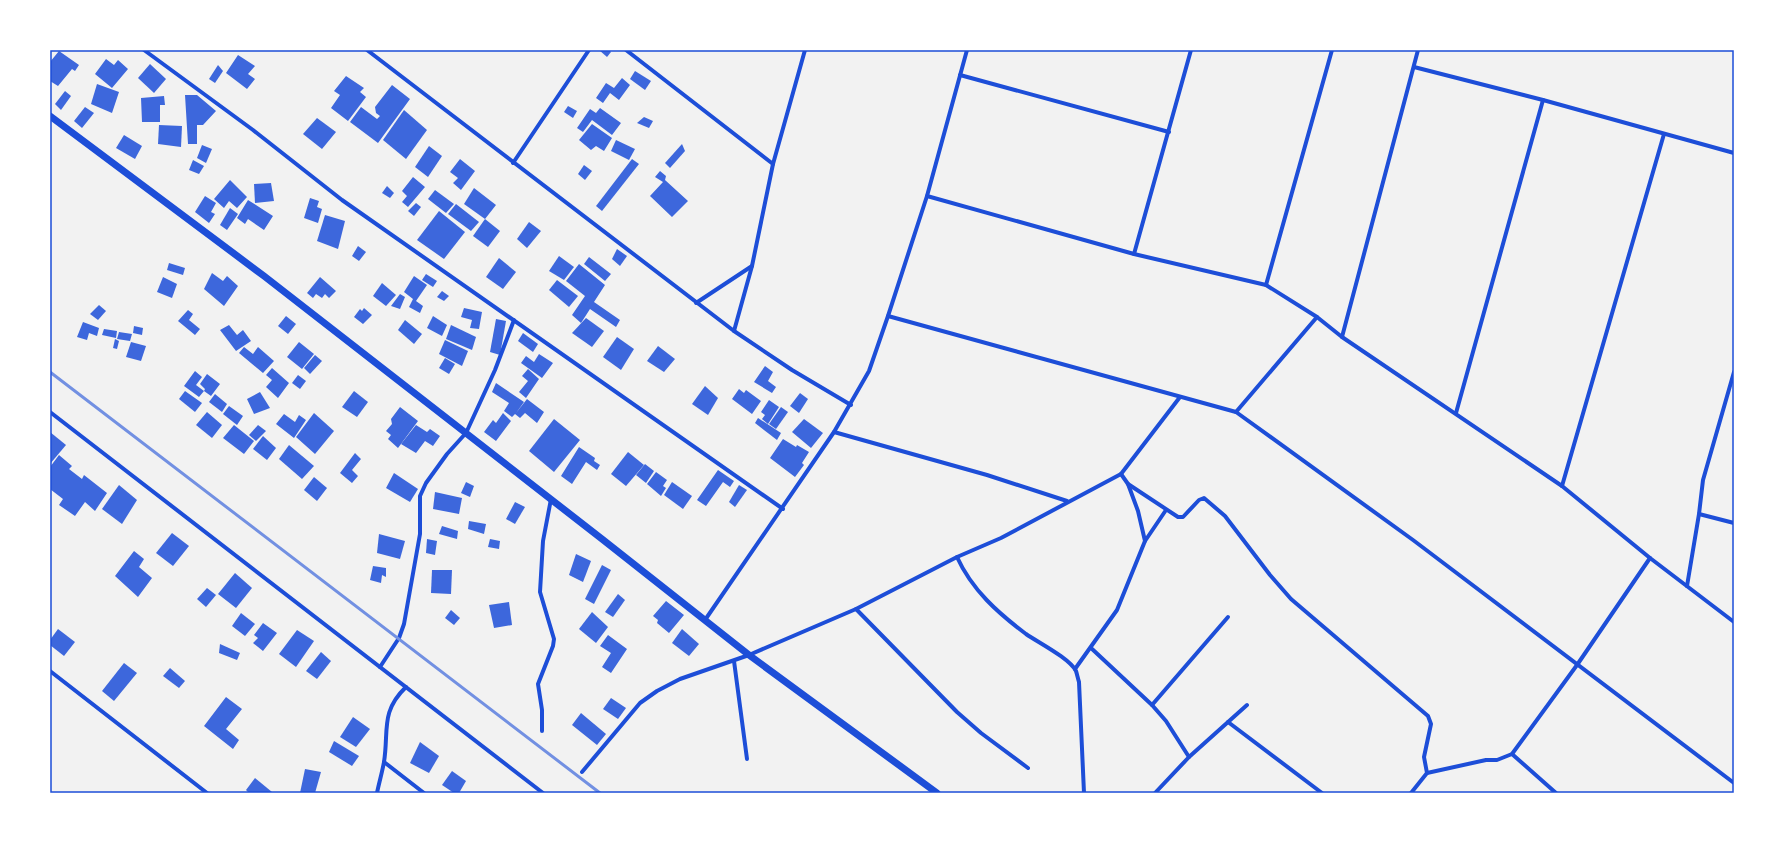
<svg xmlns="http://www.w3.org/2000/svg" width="1784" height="843" font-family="Rubik,sans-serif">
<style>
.building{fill:#3d67dc}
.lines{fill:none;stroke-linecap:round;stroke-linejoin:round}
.minor{stroke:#1d4ed8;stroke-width:4}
.tertiary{stroke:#1d4ed8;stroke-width:7}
.rail{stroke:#7290e2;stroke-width:3}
.neatline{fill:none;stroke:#1d4ed8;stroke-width:1.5}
</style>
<rect width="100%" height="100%" fill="#f2f2f2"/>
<!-- building -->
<g class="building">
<polygon points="599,50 609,50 611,52 607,57"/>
<polygon points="59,51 79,65 75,71 72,69 58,86 50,81 50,62"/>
<polygon points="238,55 255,66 248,74 255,79 247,89 226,73"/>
<polygon points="106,59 114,65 118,60 128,69 112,88 95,74"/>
<polygon points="150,64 166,79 154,93 138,78"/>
<polygon points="218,65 223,71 215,83 209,79"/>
<polygon points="635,71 651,81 645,90 630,79"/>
<polygon points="346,76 364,88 360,92 366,97 348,121 331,108 340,95 334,91"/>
<polygon points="622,78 630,85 619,100 610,93 603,103 596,98 606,83 614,88"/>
<polygon points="97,84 119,92 112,113 91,104"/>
<polygon points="392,85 410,99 378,143 350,122 361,107 377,119 380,116 376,113 375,107"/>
<polygon points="65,91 71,96 61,110 55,104"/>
<polygon points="185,95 197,95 216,111 203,125 197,125 197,144 188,144"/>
<polygon points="164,96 165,105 160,105 160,122 142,122 141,98"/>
<polygon points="568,106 577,111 573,118 564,112"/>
<polygon points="85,107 94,113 82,128 74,121"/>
<polygon points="600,108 621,123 612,135 592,120 583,132 577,128 590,109 596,113"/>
<polygon points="404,110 427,130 406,159 383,140"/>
<polygon points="644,117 653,121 649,128 637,123"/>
<polygon points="317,118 336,132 322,149 303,134"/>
<polygon points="592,124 612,138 604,151 596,146 591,150 579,140"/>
<polygon points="159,125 182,126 181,147 158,144"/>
<polygon points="124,135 142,146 135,159 116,148"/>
<polygon points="616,140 635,149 629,160 611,151"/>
<polygon points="682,144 685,151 670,168 665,163"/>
<polygon points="202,145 212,149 206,163 197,158"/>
<polygon points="429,146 442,156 428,177 415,167"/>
<polygon points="460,159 475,171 461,190 453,183 458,178 450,172"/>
<polygon points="632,159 639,164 602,211 596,206"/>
<polygon points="193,160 204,166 199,174 189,170"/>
<polygon points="584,165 592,171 585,180 578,174"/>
<polygon points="660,171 666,176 665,180 688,201 672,217 650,196 663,182 655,177"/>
<polygon points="413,177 425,187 408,207 402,202 407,196 402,191"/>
<polygon points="230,180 247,197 237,208 229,201 224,208 214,199"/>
<polygon points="271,183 274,201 255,203 254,184"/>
<polygon points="387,186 394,193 390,198 382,193"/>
<polygon points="474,188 496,205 485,219 464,204"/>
<polygon points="435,190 454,204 446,213 428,199"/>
<polygon points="205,196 216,203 211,212 215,214 209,223 195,212"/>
<polygon points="310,198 319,201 317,207 322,209 318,223 304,218"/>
<polygon points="248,200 273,216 264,230 248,219 245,224 237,218"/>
<polygon points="416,203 421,207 414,216 408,211"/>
<polygon points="456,204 479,222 471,231 448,214"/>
<polygon points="230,208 238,214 227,230 220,225"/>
<polygon points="439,211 465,232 444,259 417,240"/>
<polygon points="325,215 345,221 338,249 317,241"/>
<polygon points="485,219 500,231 488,247 473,236"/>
<polygon points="529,222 541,231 527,248 517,239"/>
<polygon points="358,246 366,252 359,261 352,256"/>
<polygon points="617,249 627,256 620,266 612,259"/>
<polygon points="559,256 574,267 564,280 549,271"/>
<polygon points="589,257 611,274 605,281 584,264"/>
<polygon points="499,258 516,272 503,289 486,277"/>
<polygon points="169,263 185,268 183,275 167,270"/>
<polygon points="579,264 605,285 594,302 620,320 616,327 590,309 581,323 572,315 585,296 566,281"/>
<polygon points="212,273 223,281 227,276 238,286 224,306 204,289"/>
<polygon points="426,274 437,281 433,287 422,280"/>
<polygon points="414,276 427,285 416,301 423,306 420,313 409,307 413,299 404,292"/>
<polygon points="163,277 177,284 172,298 157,292"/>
<polygon points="320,277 336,291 329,298 325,294 322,298 316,294 313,298 307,293"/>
<polygon points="557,280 578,296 569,307 549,290"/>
<polygon points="382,283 396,295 386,306 373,296"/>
<polygon points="442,291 449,296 444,301 437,297"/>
<polygon points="400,294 405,297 400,309 391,306"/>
<polygon points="99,305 106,311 98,320 90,314"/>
<polygon points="364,308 372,315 363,324 354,317 360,309 362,311"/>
<polygon points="464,308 482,312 479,329 470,328 472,320 461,317"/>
<polygon points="188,310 193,314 189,320 200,329 195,335 178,321"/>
<polygon points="286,316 296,324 288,334 278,326"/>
<polygon points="433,316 447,325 442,336 427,328"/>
<polygon points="586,318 604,331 592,347 572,333"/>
<polygon points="496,319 506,321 500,355 490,352"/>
<polygon points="405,320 422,334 414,344 398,330"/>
<polygon points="83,322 99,328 97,336 89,333 87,340 77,337"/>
<polygon points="229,325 237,335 243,330 251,341 236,351 220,330"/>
<polygon points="451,325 476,337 472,350 446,339"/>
<polygon points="134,326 143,328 142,335 133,333"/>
<polygon points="104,329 117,331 116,338 102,335"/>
<polygon points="119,332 132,334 130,341 117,339"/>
<polygon points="523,333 538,344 533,352 518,341"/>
<polygon points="617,337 634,349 621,370 603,357"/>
<polygon points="115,339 119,341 117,349 113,348"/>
<polygon points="445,340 468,351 462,366 439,354"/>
<polygon points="131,342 146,346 141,361 126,357"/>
<polygon points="299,342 314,354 302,369 287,357"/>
<polygon points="658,346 675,359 664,372 647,361"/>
<polygon points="244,347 253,354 258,347 274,361 263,373 239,353"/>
<polygon points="539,354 553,363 542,378 521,363 526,356 534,362"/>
<polygon points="315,355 322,361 310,374 304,368"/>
<polygon points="445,358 455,364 449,374 439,368"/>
<polygon points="765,366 773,372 768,381 776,387 772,393 754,382"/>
<polygon points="272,368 289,383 278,398 266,387 272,380 266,375"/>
<polygon points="528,369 539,379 526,398 519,392 528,381 522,376"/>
<polygon points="195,371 202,377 196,385 204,391 199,397 184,386"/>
<polygon points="207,374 220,384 211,396 204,391 205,389 200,384"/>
<polygon points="298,375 306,381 300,389 292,383"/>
<polygon points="496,383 524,402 516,413 527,399 544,412 537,423 525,413 520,418 515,414 512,417 504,411 509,403 492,392"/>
<polygon points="705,386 718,398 708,415 692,404"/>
<polygon points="739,389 744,393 746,390 761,401 752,414 732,399"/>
<polygon points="185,391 202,403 195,412 179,399"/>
<polygon points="354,391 368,402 357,417 342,407"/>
<polygon points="260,392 270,408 254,414 247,399"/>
<polygon points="800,393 808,399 799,413 790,406"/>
<polygon points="215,394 227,404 222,412 209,402"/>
<polygon points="769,400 779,407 768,424 762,419 765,415 761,412"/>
<polygon points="229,406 243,416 237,425 223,414"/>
<polygon points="400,407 418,421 398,448 388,439 391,435 386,431 392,424 391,419"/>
<polygon points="781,407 788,412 776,429 769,424"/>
<polygon points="207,412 222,425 212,438 196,425"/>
<polygon points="314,413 334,431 315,454 296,437"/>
<polygon points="503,413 511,421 496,441 484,432 493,420 496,423"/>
<polygon points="284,414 295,422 299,415 306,420 294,438 276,424"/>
<polygon points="758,418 781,433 777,440 755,423"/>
<polygon points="554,419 580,440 554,472 529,451"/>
<polygon points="804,419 823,433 811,448 792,432"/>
<polygon points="234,425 254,441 244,454 223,438"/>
<polygon points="258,425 266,431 256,441 249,435"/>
<polygon points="416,425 427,432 430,429 440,436 433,446 425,441 416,453 401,444"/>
<polygon points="50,432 66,445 50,464"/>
<polygon points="263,436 276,448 267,460 253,449"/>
<polygon points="783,439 796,447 797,445 809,452 802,463 804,465 795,477 770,458"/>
<polygon points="289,445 314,466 302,479 279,459"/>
<polygon points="579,447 595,458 594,461 600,465 597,470 586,462 572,484 561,476"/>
<polygon points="628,452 644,465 626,486 611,474"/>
<polygon points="355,453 361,459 352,470 358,476 352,483 340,473"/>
<polygon points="59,455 72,466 69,469 82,479 84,475 107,493 95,511 85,502 75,516 59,505 63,499 50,489 50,467"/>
<polygon points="645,464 654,471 646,483 636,475"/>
<polygon points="718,470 734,481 730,487 723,482 706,506 697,500"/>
<polygon points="656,472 667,480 663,486 666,488 661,496 647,484"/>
<polygon points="394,473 418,489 410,502 386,488"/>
<polygon points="314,477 327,488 317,501 304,490"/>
<polygon points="466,482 474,486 470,497 461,493"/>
<polygon points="672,482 692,496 683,509 664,495"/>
<polygon points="119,485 137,500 122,524 102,509"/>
<polygon points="739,485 747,490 735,507 729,502"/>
<polygon points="435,492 462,498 459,514 433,509"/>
<polygon points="515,502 525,507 515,524 506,519"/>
<polygon points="469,521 486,524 484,534 468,529"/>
<polygon points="442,526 458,531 457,539 439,534"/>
<polygon points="172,533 189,546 173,566 156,553"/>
<polygon points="379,534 405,541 400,559 377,553"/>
<polygon points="427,539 437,541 435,555 426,553"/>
<polygon points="490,539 500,541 499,549 488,547"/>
<polygon points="134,551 144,559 139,567 152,578 138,597 115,576"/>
<polygon points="576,554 591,561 583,582 569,575"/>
<polygon points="602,565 611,570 594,604 585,599"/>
<polygon points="373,566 386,568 386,577 382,575 381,583 370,580"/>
<polygon points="432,570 452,570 451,594 431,593"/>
<polygon points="235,573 252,588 236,608 218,594"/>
<polygon points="207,588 216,595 206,607 197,599"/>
<polygon points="618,594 625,600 613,617 605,612"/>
<polygon points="666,601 684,615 669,633 657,623 658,620 653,616"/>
<polygon points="509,602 512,625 494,628 489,605"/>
<polygon points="451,610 460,618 454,625 445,618"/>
<polygon points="592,612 608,627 596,643 579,629"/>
<polygon points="241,613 255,624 245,636 232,626"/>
<polygon points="263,623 277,633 263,651 253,643 258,638 254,635"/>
<polygon points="58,629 75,642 64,656 50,645 50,640"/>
<polygon points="682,629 699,644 689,656 672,643"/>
<polygon points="297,630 314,641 296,667 279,654"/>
<polygon points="608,635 627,649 611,673 602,667 611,653 600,646"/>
<polygon points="220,644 240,653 237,660 219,653"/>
<polygon points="321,652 331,661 317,679 306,671"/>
<polygon points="124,663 137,673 114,701 102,691"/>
<polygon points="170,668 185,681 179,688 163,676"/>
<polygon points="226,697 242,709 226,729 239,740 233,749 204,726"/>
<polygon points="611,698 626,708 618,719 603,709"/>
<polygon points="581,713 606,734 597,745 572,725"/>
<polygon points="353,717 370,729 356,747 340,737"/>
<polygon points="334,741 359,756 352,766 329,752"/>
<polygon points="420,742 439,756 429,773 410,763"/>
<polygon points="305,769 321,772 315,793 300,793"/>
<polygon points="452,771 466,781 459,793 454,793 442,785"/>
<polygon points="255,778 272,792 272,793 249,793 246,790"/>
</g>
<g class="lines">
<!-- minor -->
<g class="minor">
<polyline points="144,50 253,130 342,200 783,509"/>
<polyline points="367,50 734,331 792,370 851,405"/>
<polyline points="626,50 773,164"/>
<polyline points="1414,67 1543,100 1734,153"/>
<polyline points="960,75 1169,132"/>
<polyline points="513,163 589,50"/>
<polyline points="927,196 1134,254 1266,285 1317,317 1342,337 1562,486 1650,558 1734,622"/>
<polyline points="1134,254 1191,50"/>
<polyline points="1266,285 1332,50"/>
<polyline points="696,303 752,266"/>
<polyline points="888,316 1236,412 1413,540 1734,783"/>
<polyline points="734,331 752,266 773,164 805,50"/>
<polyline points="1342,337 1418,50"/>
<polyline points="50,412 543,793"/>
<polyline points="1236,412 1317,317"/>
<polyline points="1456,413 1543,100"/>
<polyline points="834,432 987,475 1067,501"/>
<polyline points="1128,484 1178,517 1183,517 1199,500 1204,498 1225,516 1270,575 1291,599 1428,716 1431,724 1424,757 1427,773"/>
<polyline points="1562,486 1664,134"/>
<polyline points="1699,514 1734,523"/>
<polyline points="1145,541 1166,510"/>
<path d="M957,557C972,590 998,613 1026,634C1039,643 1069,658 1076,671C1077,674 1078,679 1079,682L1084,793"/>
<polyline points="1687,586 1699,514 1703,480 1734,372"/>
<polyline points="856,609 957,712 981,733 1028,768"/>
<polyline points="705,620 834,432 869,371 888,316 927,196 967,50"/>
<polyline points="1091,648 1152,705 1166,721 1189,757"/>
<polyline points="734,661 747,759"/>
<polyline points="380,667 399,638 404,624 420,534 420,496 426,483 447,454 466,433 495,370 514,320"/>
<polyline points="1075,669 1117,610 1145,541 1138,511 1128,484 1121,474"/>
<polyline points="50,671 207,793"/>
<polyline points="1152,705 1228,617"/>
<polyline points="1228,722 1322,793"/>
<polyline points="542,731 542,710 538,684 553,646 554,639 540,592 543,541 551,499"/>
<polyline points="1512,754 1556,793"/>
<polyline points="384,762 424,793"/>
<polyline points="582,772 640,703 657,691 680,679 749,655 856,609 957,557 1001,538 1121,474 1180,397"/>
<path d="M377,793C379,783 382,773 384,762C389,731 380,712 406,687"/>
<polyline points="1155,793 1189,757 1247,705"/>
<polyline points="1411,793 1427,773 1486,760 1497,760 1512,754 1577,665 1650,558"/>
</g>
<!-- tertiary -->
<polyline class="tertiary" points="50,116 264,276 602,539 749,655 937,793"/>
<!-- rail -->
<polyline class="rail" points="50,372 600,793"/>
</g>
<!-- border -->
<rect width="1784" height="843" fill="none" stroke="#ffffff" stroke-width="102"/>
<rect x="51" y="51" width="1682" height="741" class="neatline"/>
</svg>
